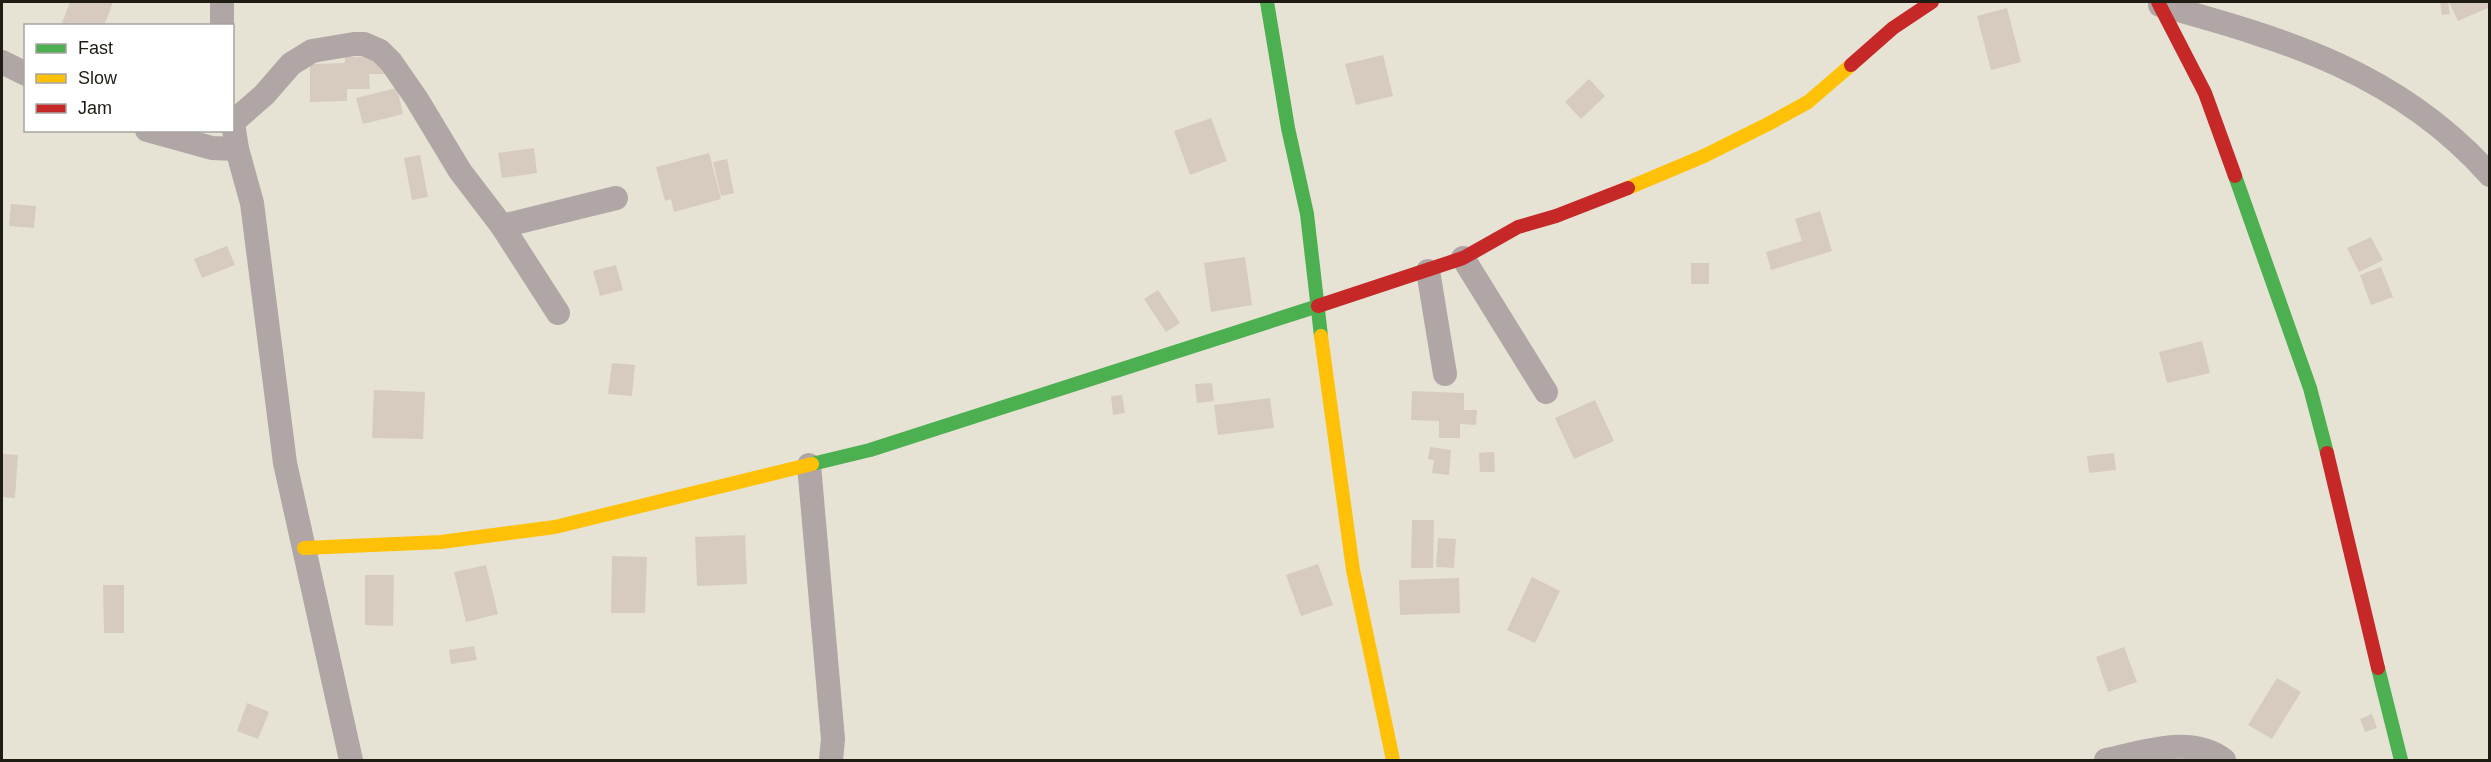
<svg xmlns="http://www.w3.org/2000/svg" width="2491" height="762" font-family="Helvetica,sans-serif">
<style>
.building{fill:#d7cbc0}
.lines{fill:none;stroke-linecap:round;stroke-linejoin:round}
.street{stroke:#afa6a5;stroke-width:24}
.fast{stroke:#4caf50;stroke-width:14}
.slow{stroke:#ffc107;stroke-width:14}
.jam{stroke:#c62828;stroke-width:14}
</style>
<rect width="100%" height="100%" fill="#e6e3d5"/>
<!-- building -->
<g class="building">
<polygon points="70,2 89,3 113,2 104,26 61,26"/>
<polygon points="2440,2 2448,2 2450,14 2442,15"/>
<polygon points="2449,2 2488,2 2490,7 2458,21"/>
<polygon points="2007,8 2021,62 1991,70 1977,16"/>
<polygon points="1383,55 1393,96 1356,105 1345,64"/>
<polygon points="391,56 391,74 369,74 370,89 347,89 347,101 310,102 310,64 345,63 345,57"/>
<polygon points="1589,79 1605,96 1581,119 1565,102"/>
<polygon points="397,88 403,114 363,124 356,98"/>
<polygon points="1211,118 1227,161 1190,175 1174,131"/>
<polygon points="534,148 537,173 502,178 498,153"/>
<polygon points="709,153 721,199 674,212 671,199 665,201 656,167"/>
<polygon points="420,155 428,197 412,200 404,158"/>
<polygon points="727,159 734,193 721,196 713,162"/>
<polygon points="11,204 36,206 34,228 9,226"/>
<polygon points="1820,211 1832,251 1771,270 1766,252 1802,241 1795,219"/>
<polygon points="2371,237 2383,260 2359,272 2347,248"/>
<polygon points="227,246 235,265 202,278 194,259"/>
<polygon points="1245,257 1252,305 1211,312 1204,263"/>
<rect x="1691" y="263" width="18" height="21"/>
<polygon points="616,265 623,290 600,296 593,271"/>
<polygon points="2381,267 2393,297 2371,305 2360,275"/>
<polygon points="1158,290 1180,323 1166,332 1144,299"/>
<polygon points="2202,341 2210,373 2167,383 2159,352"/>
<polygon points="612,363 635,365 632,396 608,394"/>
<polygon points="1212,383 1214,401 1197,403 1195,384"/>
<polygon points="374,390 425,392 423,439 372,438"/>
<polygon points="1412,391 1464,393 1464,410 1477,410 1476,425 1460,424 1460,438 1439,438 1439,421 1411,420"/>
<polygon points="1122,395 1125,413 1113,415 1111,396"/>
<polygon points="1270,398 1274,428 1218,435 1214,405"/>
<polygon points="1595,400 1614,441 1574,459 1555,418"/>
<polygon points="1430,447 1451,450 1449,475 1432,473 1434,460 1428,459"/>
<polygon points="1494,452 1495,472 1480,472 1479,453"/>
<polygon points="2114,453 2116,470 2089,473 2087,456"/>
<polygon points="2,454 18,455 15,498 2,497"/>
<polygon points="1412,520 1434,520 1433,568 1411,568"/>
<polygon points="745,535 747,584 697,586 695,537"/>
<polygon points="1438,538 1456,539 1454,568 1436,567"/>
<polygon points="612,556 647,557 645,613 611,613"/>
<polygon points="1318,564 1333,605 1301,616 1286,575"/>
<polygon points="486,565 498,614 466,622 454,572"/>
<polygon points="365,575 394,575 393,626 365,625"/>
<polygon points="1532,577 1560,591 1535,643 1507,630"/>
<polygon points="1459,578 1460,613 1400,615 1399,580"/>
<polygon points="103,585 124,585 124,633 104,633"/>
<polygon points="474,646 477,660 451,664 449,650"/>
<polygon points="2124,647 2137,682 2108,692 2096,657"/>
<polygon points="2277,678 2301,692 2272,739 2248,725"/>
<polygon points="247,703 269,712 258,739 237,731"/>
<polygon points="2372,714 2377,728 2365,732 2360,719"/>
</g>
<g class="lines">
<!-- street -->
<g class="street">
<polyline points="222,2 222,26"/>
<path d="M2160,5C2287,40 2399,73 2490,175"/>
<polyline points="2,62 26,74"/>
<polyline points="232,116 237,149 252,203 285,463 351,760"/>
<polyline points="233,122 264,95 291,64 312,51 354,44 364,44 380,51 391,62 416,98 460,171 502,226 558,313"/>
<polyline points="147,130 212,148 237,149"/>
<polyline points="502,226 616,198"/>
<polyline points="1463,258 1546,392"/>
<polyline points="1428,271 1445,374"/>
<polyline points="809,465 833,739 831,760"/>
<path d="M2106,760C2143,753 2190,734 2224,760"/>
</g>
<!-- fast -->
<g class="fast">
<polyline points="1267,2 1288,128 1307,214 1321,336"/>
<polyline points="2235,176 2310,388 2327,453"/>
<polyline points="812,464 870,450 1318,306"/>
<polyline points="2378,668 2401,760"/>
</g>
<!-- slow -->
<g class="slow">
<polyline points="1628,188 1704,156 1770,123 1808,102 1851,65"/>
<polyline points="1321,336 1353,570 1393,760"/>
<polyline points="304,548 441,542 555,527 812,464"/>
</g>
<!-- jam -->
<g class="jam">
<polyline points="2158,2 2205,93 2235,176"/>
<polyline points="1851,65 1893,28 1932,2"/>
<polyline points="1318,306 1463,258 1518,227 1556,216 1628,188"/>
<polyline points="2327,453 2378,668"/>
</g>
</g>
<!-- border -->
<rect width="2491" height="762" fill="none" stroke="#1f1c13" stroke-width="6"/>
<!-- legend -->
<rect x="24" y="24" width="210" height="108" fill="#ffffff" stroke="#a5a4a1" stroke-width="1.5"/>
<rect x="36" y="44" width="30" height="9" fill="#4caf50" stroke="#a5a4a1" stroke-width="1.5"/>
<text x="78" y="54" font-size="18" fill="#1f1c13">Fast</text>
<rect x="36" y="74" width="30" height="9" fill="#ffc107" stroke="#a5a4a1" stroke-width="1.5"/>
<text x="78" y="84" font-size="18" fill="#1f1c13">Slow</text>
<rect x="36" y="104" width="30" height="9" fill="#c62828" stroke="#a5a4a1" stroke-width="1.5"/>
<text x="78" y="114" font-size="18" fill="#1f1c13">Jam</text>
</svg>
